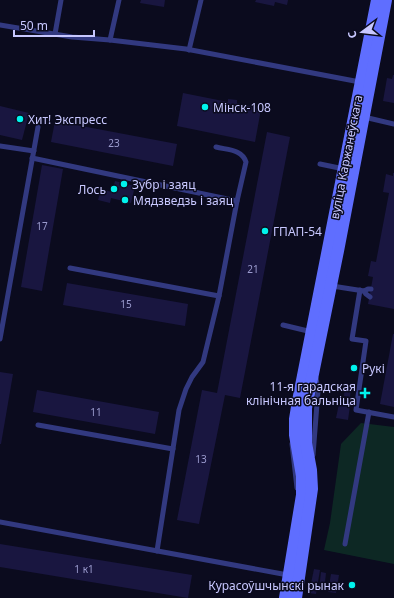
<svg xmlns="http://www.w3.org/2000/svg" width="394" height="598" font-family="'Noto Sans',sans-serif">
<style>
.green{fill:#0d2824}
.building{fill:#191640}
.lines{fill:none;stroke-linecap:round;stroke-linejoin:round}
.lane{stroke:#323980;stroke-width:5}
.secondary{stroke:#5f6eff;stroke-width:12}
.poi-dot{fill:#00f3ed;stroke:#0b0b1e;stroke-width:1.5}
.labels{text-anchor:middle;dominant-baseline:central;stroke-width:3;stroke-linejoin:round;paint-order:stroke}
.number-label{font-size:10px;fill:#9c9ccf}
.poi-label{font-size:12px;fill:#c8c8ff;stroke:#0b0b1e;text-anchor:start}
.street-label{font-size:12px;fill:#c8c8ff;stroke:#0b0b1e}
</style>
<rect width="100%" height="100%" fill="#0b0b1e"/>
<!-- green -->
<polygon class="green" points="361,423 394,427 394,564 324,550 330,523 341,444"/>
<!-- building -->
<g class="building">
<polygon points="141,0 165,0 164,7 140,3"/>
<polygon points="256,0 288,0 287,5 275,2 274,6 255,2"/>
<polygon points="393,75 394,75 394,103 383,101 387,78 392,79"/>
<polygon points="183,93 228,102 228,99 237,100 237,103 261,109 255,142 177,126"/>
<polygon points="0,106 29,113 22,140 0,135"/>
<polygon points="55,121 177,144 173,166 51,142"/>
<polygon points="267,132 290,137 240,398 225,395 199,524 177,520 202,390 217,393"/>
<polygon points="42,165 63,169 42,291 21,287"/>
<polygon points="393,173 394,173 394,309 368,304 373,277 368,276 371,261 376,262 389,193 383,192 386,174 393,176"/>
<polygon points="115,181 135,186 131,203 111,198 110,203 98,200 101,189 112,192"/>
<polygon points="67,283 188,304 185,326 63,305"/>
<polygon points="393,334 394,334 394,407 380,404"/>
<polygon points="0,372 13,374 1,444 0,444"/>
<polygon points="345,387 351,388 350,397 344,396"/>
<polygon points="37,390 159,412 155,434 33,412"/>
<polygon points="339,404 350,406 348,420 336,418"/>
<polygon points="0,544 192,575 188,598 0,567"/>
<polygon points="314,569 320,570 316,594 309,593"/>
<polygon points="321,572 326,573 324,591 319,590"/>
<polygon points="331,574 339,575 336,593 328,592"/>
</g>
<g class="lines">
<!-- lane -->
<g class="lane">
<polyline points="0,25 72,37 110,40 186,49 360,82"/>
<polyline points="55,34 61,0"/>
<polyline points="110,40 119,0"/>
<polyline points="189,50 201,0"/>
<polyline points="364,117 394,124"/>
<polyline points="0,146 34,151"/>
<polyline points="32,158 237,201"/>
<polyline points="320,164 344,169"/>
<polyline points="70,268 219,296"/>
<polyline points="332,286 364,291"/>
<polyline points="360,290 352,339 366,341 356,410 394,417"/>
<polyline points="370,297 366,294 364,291 368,289 371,289"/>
<polyline points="283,325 312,332"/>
<polyline points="0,339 38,127"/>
<polyline points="38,425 173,449"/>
<polyline points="292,444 297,488"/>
<polyline points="313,455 318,391 316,378"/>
<polyline points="0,522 288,575"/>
<polyline points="345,544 369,412"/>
<path d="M157,551L179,410L186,389L192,377L203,362L219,296L237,201L246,162C242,149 227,150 216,147"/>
</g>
<!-- secondary -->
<g class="secondary">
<polyline points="285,598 302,495 302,476 295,435 295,419 298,401 377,0"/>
<polyline points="296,598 312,489 311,470 306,443 306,408 338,251 386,0"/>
</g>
</g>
<!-- markers -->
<g class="poi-dot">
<circle cx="205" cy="107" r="4"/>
<circle cx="20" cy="119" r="4"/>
<circle cx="124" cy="184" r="4"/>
<circle cx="114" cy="189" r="4"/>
<circle cx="125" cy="200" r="4"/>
<circle cx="265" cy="231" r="4"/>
<circle cx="354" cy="368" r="4"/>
<path d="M363 387h4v4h4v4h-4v4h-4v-4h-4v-4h4z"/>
<circle cx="352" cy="585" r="4"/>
</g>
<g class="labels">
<!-- number labels -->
<g class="number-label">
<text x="114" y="143">23</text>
<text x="42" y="226">17</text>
<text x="253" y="269">21</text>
<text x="126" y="304">15</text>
<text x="96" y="412">11</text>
<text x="201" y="459">13</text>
<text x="84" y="569">1 к1</text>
</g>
<!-- poi labels -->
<g class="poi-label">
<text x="213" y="107">Мінск-108</text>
<text x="28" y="119">Хит! Экспресс</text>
<text x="132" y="184">Зубр і заяц</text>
<text x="106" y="189" text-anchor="end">Лось</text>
<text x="133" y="200">Мядзведзь і заяц</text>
<text x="273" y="231">ГПАП-54</text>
<text x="362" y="368">Рукі</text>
<text x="356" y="386" text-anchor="end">11-я гарадская<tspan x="356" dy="14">клінічная бальніца</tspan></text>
<text x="344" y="585" text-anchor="end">Курасоўшчынскі рынак</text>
</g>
<!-- street labels -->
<g class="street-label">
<text transform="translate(346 157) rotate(-79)">вуліца Каржанеўскага</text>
</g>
</g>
<!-- north arrow -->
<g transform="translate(362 32) rotate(255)" stroke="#0b0b1e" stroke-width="3" paint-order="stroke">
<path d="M0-3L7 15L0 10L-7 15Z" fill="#c8c8ff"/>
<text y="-6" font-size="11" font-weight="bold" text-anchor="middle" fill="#c8c8ff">С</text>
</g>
<!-- scale -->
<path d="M14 30v6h80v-6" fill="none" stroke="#c8c8ff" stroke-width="2"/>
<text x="20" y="30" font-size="12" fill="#c8c8ff" stroke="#0b0b1e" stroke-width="3" paint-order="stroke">50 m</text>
</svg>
